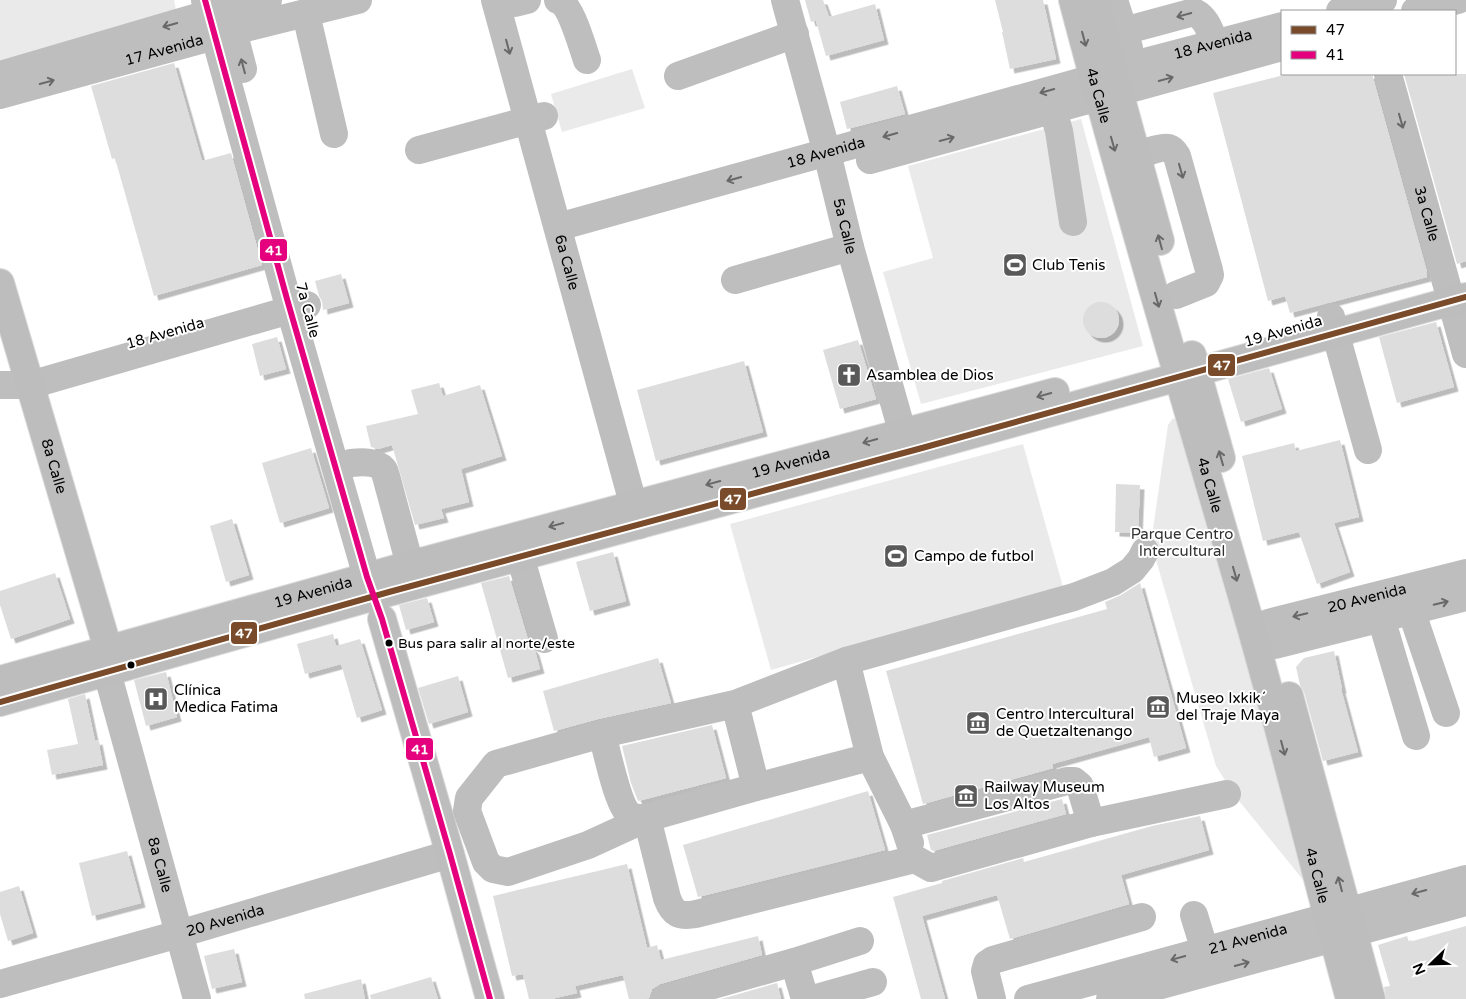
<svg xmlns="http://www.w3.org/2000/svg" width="1466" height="999" font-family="'Varela Round',sans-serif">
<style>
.green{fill:#eaeaea}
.building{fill:#ddd;filter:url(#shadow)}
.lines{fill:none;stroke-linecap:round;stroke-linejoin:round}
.major-casing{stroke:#dbdbdb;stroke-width:30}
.minor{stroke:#bebebe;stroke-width:28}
.major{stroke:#bdbdbd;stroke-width:28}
.bus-1-casing{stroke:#fff;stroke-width:10}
.bus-2-casing{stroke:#fff;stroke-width:10}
.bus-1{stroke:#7a4b2a;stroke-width:6}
.bus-2{stroke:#e5007d;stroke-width:6}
.oneway{stroke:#686868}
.bus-dot{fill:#000;stroke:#fff;stroke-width:2}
.labels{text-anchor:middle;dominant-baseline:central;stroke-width:4;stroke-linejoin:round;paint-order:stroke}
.bus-label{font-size:14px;fill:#000;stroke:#fff;text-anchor:start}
.street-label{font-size:15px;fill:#000;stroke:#fff}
.poi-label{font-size:15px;fill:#000;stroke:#fff;text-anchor:start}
.park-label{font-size:15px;fill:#303030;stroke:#fff}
.line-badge{stroke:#fff;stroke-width:2}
.badge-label{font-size:14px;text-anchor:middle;font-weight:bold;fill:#fff}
</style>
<defs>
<filter id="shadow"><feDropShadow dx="4.5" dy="4.5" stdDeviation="0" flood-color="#0004"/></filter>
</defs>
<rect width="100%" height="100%" fill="#fff"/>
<!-- green -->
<g class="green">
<polygon points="0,0 174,0 176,10 0,63"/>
<polygon points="632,69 645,108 562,132 551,94"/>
<polygon points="1081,119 1143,346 921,404 883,272 933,258 908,166"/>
<polygon points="1173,418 1177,420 1253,679 1304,881 1235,796 1216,766 1151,543 1168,425"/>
<polygon points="1023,444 1063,587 771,670 730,524"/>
</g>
<!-- building -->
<g class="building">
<polygon points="805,0 823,0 829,17 875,4 884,40 826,56 816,21 822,19 811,22"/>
<polygon points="995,0 1043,0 1056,59 1010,69 1002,32 1003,32"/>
<polygon points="174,63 202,161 231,153 262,265 154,296 115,158 112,159 91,86"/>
<polygon points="1288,74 1373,74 1373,78 1427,272 1426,272 1427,277 1290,313 1285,296 1268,301 1213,93"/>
<polygon points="1404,74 1466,74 1466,261 1457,264"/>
<polygon points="897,86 905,114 847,129 840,102"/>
<polygon points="341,274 349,303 323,310 322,301 319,296 315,281"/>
<circle cx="1101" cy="320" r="18"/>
<polygon points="1436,322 1454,387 1397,403 1379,337"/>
<polygon points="277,337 286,369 260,376 252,344"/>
<polygon points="858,340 876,399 840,409 823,350"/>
<polygon points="744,361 763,432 656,461 637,390"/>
<polygon points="1269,368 1282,409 1241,422 1228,379"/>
<polygon points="439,383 443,396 480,385 502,456 461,469 469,502 441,509 444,518 415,525 392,445 378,449 371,447 366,426 418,414 411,390"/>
<polygon points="1340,440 1359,517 1334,523 1350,572 1317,584 1299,532 1263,541 1242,456 1294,443 1296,451"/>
<polygon points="311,448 329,508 280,523 262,463"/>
<polygon points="1116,484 1140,485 1138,533 1115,532"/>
<polygon points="232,519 249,575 226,582 210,526"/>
<polygon points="613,552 626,601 590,611 576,562"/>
<polygon points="55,573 70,619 11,639 0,605 0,591"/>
<polygon points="509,576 529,643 535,651 540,669 508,678 481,583"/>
<polygon points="1140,583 1186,748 1154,757 1149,737 1052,764 1053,768 923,804 886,671 1107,609 1105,602 1121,595"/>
<polygon points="427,598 434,622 406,630 399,605"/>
<polygon points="333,634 336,646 360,639 382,710 357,718 341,664 305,674 297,644"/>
<polygon points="1334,651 1342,689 1341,689 1358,752 1323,761 1304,692 1300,685 1296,667 1304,658"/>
<polygon points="658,658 671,703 598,719 554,731 543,691"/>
<polygon points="166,672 177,717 146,726 134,680"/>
<polygon points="458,676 468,712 429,724 418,688"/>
<polygon points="85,694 95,741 98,740 103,765 52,775 47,750 78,744 68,699"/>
<polygon points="712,725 726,778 638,801 631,783 622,746"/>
<polygon points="868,791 885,850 698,897 683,845"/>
<polygon points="1062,799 1066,814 933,851 931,850 927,835"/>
<polygon points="1200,816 1209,850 1121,875 1129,904 1010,939 997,895 922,916 945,999 921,999 893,897 942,883 942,881 1023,858 1024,862 1152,826"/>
<polygon points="127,851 141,903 92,916 79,863"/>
<polygon points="627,864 647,948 657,945 661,960 758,936 762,955 660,984 652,989 649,998 644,999 629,999 623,975 575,986 577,993 551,999 529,999 523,974 512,976 493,896"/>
<polygon points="19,886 33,933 8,941 0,914 0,892"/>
<polygon points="1466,926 1466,999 1386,999 1384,987 1390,986 1378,945 1407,936 1409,942"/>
<polygon points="234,949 242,982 212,989 204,956"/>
<polygon points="431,977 438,999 371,999 370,995"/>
<polygon points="361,979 365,999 305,999 304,994"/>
<polygon points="777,983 781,999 721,999"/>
</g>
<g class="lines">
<defs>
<g id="major">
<path id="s11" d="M1073,0C1128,210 1191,418 1251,627C1286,750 1316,875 1350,999"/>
<polyline points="1095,0 1119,92 1160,241"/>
<path id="s12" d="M0,283L108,649"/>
<polyline points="1192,355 1221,458"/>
<polyline points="382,619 450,854 490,999"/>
<path id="s13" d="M0,680L410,565L1055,392"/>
<polyline points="1289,696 1371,999"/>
<polyline points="0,702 389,592 922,448 1466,297"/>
</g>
</defs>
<!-- major casing -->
<use href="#major" class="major-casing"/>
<!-- minor -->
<g class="minor">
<polyline points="205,0 287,299 367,577 375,600"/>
<polyline points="225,0 243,69"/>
<path id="s1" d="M495,0L639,525"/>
<path d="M558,0C571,5 582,46 587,60"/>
<path id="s2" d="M785,0L827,153L850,247L908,452"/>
<polyline points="1114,0 1129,48"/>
<polyline points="515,3 527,0"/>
<polyline points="1340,11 1383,0"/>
<polyline points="1415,11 1458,0"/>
<polyline points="306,14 334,134"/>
<path d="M1105,36L1194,12C1207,18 1210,32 1215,43"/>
<path id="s3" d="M1114,70L1282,26"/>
<path id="s4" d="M1388,74L1466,354"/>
<polyline points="0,75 208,14 268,0"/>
<polyline points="678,76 795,34"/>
<polyline points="1119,92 1282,47"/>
<path id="s5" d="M0,95L233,31L358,0"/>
<polyline points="1053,110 1059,131 1073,222"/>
<polyline points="419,150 544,116"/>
<path d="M1137,155C1144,153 1162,146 1169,148C1173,149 1175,153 1177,156L1209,270L1210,275L1206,283L1176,295"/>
<polyline points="870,160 1099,97"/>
<path id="s6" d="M558,227L1094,78"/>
<polyline points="735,280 850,247"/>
<polyline points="1331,317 1368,450"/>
<polyline points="0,385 30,385 307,305"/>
<path d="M351,463C361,462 376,461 383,469C385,471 385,474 386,476L410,565"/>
<polyline points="520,556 544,639"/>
<polyline points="1411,610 1446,713"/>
<polyline points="1381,618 1416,736"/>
<path id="s7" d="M1268,623L1466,573"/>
<polyline points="1275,645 1466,597"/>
<path id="s8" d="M107,672L197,999"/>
<polyline points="735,704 756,787 647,818 588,845 508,872 493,869 486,862 467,811 469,798 496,764 602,734 735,704 846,661 1074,597 1113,582 1132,570 1141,559 1145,551"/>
<path d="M602,734C607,751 618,808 631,816C635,818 642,818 647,818L667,898C673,914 679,917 696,914L915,859L931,868L1091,823L1227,794"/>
<polyline points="870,757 904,825 910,843"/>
<polyline points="756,787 870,757 846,661"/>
<polyline points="904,825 1067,781 1074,781 1080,786 1091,823"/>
<polyline points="1194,915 1205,951"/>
<path id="s9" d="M0,984L179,934L450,854"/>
<polyline points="664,999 794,962"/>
<polyline points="805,999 794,962 860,941"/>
<polyline points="813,999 873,982"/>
<polyline points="992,999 985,971 987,964 993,960 1142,917"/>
<path id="s10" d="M1028,999L1466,879"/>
<polyline points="1110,999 1466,902"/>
</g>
<!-- major -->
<use href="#major" class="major"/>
<defs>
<polyline id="bus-1" points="0,702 389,592 922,448 1466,297"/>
<polyline id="bus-2" points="205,0 287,299 367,577 382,619 450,854 490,999"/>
</defs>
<!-- bus-1 casing -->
<use href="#bus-1" class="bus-1-casing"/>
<!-- bus-2 casing -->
<use href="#bus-2" class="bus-2-casing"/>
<!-- bus-1 -->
<use href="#bus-1" class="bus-1"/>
<!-- bus-2 -->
<use href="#bus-2" class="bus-2"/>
</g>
<!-- one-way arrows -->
<defs><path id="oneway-shaft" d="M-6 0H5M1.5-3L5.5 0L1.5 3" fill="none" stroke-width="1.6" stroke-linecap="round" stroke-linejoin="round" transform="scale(1.25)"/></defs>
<g class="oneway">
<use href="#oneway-shaft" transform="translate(1184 15) rotate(165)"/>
<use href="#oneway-shaft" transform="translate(170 25) rotate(164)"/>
<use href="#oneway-shaft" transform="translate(1084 39) rotate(75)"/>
<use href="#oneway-shaft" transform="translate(508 47) rotate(75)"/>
<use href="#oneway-shaft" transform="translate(243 66) rotate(-105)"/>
<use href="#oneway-shaft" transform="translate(1166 79) rotate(-15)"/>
<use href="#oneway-shaft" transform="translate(47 82) rotate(-15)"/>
<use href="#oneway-shaft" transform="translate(1047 91) rotate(164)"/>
<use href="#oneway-shaft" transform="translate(1401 121) rotate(74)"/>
<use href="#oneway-shaft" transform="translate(890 135) rotate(164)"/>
<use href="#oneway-shaft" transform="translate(947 139) rotate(-15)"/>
<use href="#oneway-shaft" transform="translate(1113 144) rotate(74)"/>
<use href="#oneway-shaft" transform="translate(1181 171) rotate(74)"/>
<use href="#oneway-shaft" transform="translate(734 179) rotate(164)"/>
<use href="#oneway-shaft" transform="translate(1160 242) rotate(-105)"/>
<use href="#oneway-shaft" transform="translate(1157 300) rotate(74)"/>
<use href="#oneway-shaft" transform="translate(1044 395) rotate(165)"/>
<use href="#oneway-shaft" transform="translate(870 441) rotate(165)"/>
<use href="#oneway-shaft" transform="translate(1221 458) rotate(-106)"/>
<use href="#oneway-shaft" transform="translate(713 483) rotate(165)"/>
<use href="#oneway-shaft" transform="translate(556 525) rotate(165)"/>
<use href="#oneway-shaft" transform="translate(1235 574) rotate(74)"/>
<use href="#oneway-shaft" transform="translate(1441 603) rotate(-13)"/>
<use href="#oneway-shaft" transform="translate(1300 615) rotate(166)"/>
<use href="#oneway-shaft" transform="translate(1283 748) rotate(75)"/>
<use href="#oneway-shaft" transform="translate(1340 884) rotate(-105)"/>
<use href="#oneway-shaft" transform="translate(1419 892) rotate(165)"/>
<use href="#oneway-shaft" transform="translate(1178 958) rotate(165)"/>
<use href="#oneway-shaft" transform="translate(1242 964) rotate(-15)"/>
</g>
<!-- icons -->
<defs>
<symbol id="stadium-square" viewBox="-11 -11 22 22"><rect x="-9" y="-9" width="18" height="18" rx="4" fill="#595959" stroke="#fff"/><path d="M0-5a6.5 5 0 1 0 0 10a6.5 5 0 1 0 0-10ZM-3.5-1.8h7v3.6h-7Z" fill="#fff"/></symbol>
<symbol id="church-square" viewBox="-11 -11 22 22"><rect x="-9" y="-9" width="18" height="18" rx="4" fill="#595959" stroke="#fff"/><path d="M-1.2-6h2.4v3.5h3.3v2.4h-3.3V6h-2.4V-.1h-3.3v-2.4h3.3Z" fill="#fff"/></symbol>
<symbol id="hospital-square" viewBox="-11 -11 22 22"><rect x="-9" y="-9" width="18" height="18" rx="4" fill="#595959" stroke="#fff"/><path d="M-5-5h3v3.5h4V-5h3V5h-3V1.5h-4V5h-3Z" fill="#fff"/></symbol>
<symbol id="museum-square" viewBox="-11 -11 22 22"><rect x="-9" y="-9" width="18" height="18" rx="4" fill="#595959" stroke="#fff"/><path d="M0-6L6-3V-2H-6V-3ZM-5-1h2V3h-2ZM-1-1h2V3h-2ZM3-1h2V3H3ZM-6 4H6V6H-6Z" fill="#fff"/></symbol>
</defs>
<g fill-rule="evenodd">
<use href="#stadium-square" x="1001" y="251" width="28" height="28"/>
<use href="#church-square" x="835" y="361" width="28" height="28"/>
<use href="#stadium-square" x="882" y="542" width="28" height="28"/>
<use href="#hospital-square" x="142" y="685" width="28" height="28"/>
<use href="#museum-square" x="1144" y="693" width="28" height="28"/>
<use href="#museum-square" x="964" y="709" width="28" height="28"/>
<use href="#museum-square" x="952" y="782" width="28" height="28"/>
</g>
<!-- markers -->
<g class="bus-dot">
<circle cx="389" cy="643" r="4.5"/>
<circle cx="131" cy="665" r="4.5"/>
</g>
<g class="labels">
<!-- bus labels -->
<g class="bus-label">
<text x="398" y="643">Bus para salir al norte/este</text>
</g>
<!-- street labels -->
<g class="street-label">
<text stroke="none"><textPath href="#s3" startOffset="102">18 Avenida</textPath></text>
<text stroke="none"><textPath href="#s5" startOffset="170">17 Avenida</textPath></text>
<text stroke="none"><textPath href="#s11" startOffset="99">4a Calle</textPath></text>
<text stroke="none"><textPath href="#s6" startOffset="278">18 Avenida</textPath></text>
<text stroke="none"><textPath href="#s4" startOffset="145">3a Calle</textPath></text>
<text stroke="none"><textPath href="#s2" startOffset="234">5a Calle</textPath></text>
<text stroke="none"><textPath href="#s1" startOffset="272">6a Calle</textPath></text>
<text transform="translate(308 310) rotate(75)">7a Calle</text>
<text transform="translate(1283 331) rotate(-16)">19 Avenida</text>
<text transform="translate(165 333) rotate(-16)">18 Avenida</text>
<text stroke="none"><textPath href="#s13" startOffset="820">19 Avenida</textPath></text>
<text stroke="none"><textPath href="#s12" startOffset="191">8a Calle</textPath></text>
<text stroke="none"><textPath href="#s11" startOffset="504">4a Calle</textPath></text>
<text stroke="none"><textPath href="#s13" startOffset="325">19 Avenida</textPath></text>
<text stroke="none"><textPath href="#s7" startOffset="102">20 Avenida</textPath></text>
<text stroke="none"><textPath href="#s8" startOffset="200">8a Calle</textPath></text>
<text stroke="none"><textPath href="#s11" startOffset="909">4a Calle</textPath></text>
<text stroke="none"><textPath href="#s9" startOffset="234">20 Avenida</textPath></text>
<text stroke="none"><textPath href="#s10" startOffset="228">21 Avenida</textPath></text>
</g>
<!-- poi labels -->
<g class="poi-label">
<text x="1032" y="265">Club Tenis</text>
<text x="866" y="375">Asamblea de Dios</text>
<text x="914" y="556">Campo de futbol</text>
<text x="174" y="690">Clínica<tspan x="174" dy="17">Medica Fatima</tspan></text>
<text x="1176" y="698">Museo Ixkik´<tspan x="1176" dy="17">del Traje Maya</tspan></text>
<text x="996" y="714">Centro Intercultural<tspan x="996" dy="17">de Quetzaltenango</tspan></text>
<text x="984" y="787">Railway Museum<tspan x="984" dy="17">Los Altos</tspan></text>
</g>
<!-- park labels -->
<g class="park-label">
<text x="1182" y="534">Parque Centro<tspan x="1182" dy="17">Intercultural</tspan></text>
</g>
</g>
<g class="line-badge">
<rect x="259" y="238" width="29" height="24" rx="5" fill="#e5007d"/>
<rect x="1207" y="353" width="29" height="24" rx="5" fill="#7a4b2a"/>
<rect x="719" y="487" width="28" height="24" rx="5" fill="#7a4b2a"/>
<rect x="230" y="621" width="28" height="24" rx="5" fill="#7a4b2a"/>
<rect x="405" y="737" width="29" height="24" rx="5" fill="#e5007d"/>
</g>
<g class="badge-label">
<text x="274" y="255">41</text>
<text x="1222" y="370">47</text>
<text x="733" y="504">47</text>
<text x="244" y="638">47</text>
<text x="420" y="754">41</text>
</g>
<!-- legend -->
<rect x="1281" y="10" width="175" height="65" fill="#ffffff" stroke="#999999"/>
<rect x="1291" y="26" width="25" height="8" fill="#7a4b2a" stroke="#999999"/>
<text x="1326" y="35" font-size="15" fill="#000000">47</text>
<rect x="1291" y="51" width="25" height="8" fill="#e5007d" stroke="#999999"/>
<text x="1326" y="60" font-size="15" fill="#000000">41</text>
<!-- north arrow -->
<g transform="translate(1431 964) rotate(247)" stroke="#ffffff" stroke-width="4" paint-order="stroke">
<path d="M0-4L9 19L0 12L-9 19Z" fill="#000000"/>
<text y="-8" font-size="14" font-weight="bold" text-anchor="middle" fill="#000000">N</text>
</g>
</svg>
